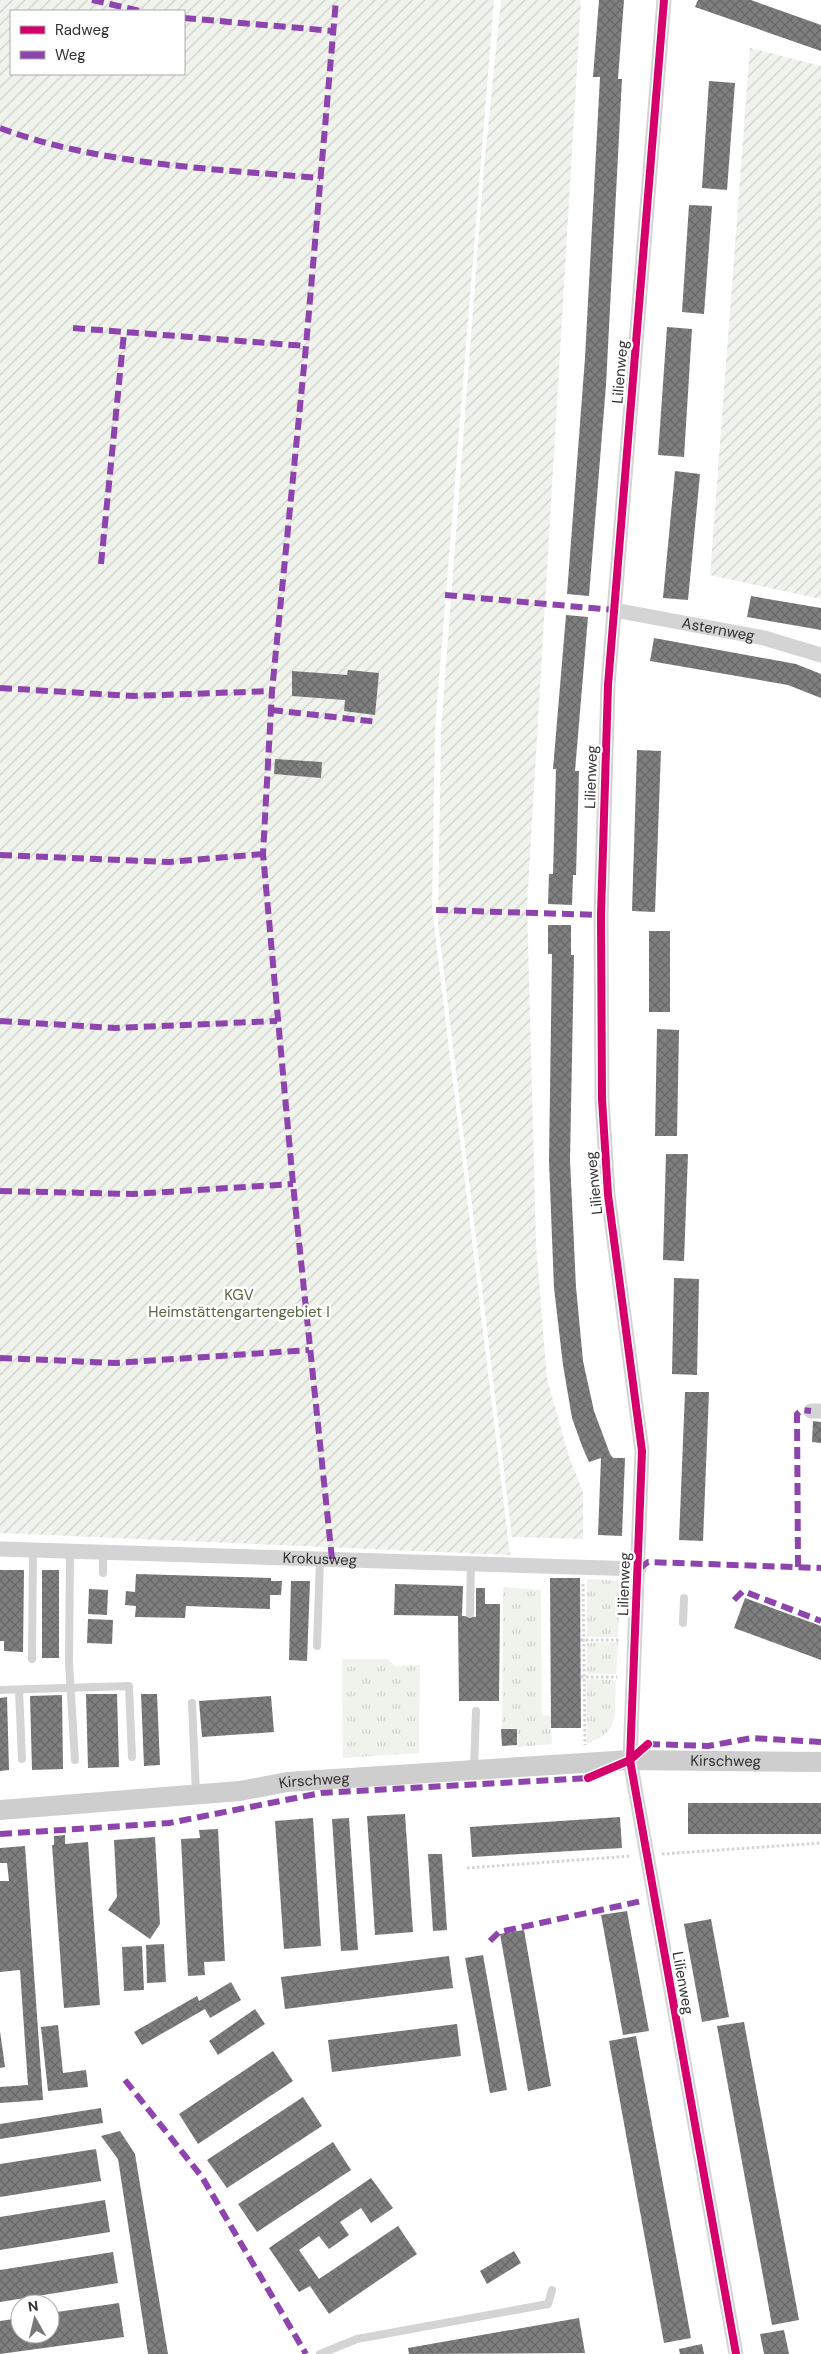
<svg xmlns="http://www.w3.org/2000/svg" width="821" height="2354" font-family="'DM Sans',sans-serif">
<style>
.grass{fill:url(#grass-tufts)}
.garden{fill:url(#garden-furrows);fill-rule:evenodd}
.building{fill:url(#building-cross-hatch)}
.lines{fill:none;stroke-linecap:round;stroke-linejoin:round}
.path{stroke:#d3d3d3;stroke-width:3;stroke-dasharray:2.5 2.5;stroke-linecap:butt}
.lane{stroke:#d4d4d4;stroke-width:8}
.street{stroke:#d4d4d4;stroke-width:15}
.secondary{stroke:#cecece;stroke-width:20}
.quiet{stroke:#8e44ad;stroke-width:6;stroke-dasharray:12 6;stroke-linecap:butt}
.cycleway-casing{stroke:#fff;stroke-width:11}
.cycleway{stroke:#d6006c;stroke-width:8}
.labels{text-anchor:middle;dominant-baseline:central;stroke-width:5;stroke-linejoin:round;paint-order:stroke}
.street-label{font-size:15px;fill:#303030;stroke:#fff}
.park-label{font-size:15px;fill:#576840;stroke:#fff}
</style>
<defs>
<pattern id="grass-tufts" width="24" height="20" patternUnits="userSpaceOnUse" patternTransform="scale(1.25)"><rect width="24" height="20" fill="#f0f2ec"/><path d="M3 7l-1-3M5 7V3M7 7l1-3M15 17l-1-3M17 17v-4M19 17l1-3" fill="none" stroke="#ced0cb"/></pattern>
<pattern id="garden-furrows" width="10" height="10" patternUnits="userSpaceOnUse" patternTransform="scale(1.25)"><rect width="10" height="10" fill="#f0f2ec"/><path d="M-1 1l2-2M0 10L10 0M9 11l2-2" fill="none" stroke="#ced0cb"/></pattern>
<pattern id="building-cross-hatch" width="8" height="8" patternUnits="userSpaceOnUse" patternTransform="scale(1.25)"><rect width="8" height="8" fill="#7f7f7f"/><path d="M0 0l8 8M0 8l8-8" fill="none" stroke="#686868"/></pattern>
</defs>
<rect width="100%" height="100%" fill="#fff"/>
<!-- grass -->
<g class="grass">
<polygon points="587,1579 620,1581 618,1637 587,1637"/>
<polygon points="503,1587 541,1590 542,1715 551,1716 552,1744 518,1747 517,1728 502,1729"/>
<polygon points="618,1642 616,1674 587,1674 587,1643"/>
<polygon points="342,1659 388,1659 394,1666 420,1665 419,1753 343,1758"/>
<path d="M587,1679L616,1680C614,1711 622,1733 587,1743Z"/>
</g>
<!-- garden -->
<g class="garden">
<path d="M0,0H494L435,728L432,908L510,1555L0,1533ZM11,11H184V74H11Z"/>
<polygon points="501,0 581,0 527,905 536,1244 547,1379 569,1457 583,1492 583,1539 512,1537 438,922 441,730 484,167"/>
<polygon points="750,48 821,66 821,599 710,575"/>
</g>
<!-- building -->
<g class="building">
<polygon points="599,0 624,0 618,79 622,79 606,385 589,596 567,594 585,358 600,77 593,77"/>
<polygon points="698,0 751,0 821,25 821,51 695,7"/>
<polygon points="709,81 735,83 727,190 702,188"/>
<polygon points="689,205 712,206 704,314 682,312"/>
<polygon points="667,327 692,329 684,457 658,455"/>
<polygon points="675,471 700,474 688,600 663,598"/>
<polygon points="751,596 821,608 821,630 747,617"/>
<polygon points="566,615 588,617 575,771 579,771 576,875 573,875 572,905 548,904 549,874 553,874 556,769 553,769"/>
<polygon points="654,638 796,664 821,674 821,698 788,685 650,661"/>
<polygon points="348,670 379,673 375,715 344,711 345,700 292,696 292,671 347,675"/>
<polygon points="637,750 661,751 655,912 632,911"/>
<polygon points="275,759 322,762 321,778 274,774"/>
<polygon points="548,925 571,925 571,955 574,955 570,1160 576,1287 583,1361 594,1411 610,1454 613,1458 625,1458 622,1536 598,1535 601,1458 589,1462 582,1446 572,1418 563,1365 554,1288 549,1161 552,954 548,954"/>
<rect x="649" y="931" width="21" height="81"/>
<polygon points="657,1029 679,1030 677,1136 655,1136"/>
<polygon points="666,1154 688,1154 684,1261 663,1260"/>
<polygon points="674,1278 699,1279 697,1375 672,1374"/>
<polygon points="685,1392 709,1392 703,1541 679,1540"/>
<polygon points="813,1421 821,1422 821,1443 812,1442"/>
<polygon points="0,1570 24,1570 23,1652 4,1651 4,1641 0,1641"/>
<rect x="42" y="1570" width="17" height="88"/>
<polygon points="136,1574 271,1578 271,1581 282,1581 281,1595 270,1595 270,1609 186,1606 185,1618 135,1617 136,1606 125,1605 126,1591 135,1592"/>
<polygon points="550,1578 580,1578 581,1728 551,1728"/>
<polygon points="291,1581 310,1581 307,1661 289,1660"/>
<polygon points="395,1584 463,1586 462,1616 476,1617 476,1588 485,1588 485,1604 500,1604 499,1701 459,1701 458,1616 394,1615"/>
<polygon points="89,1589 108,1590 107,1615 88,1614"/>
<polygon points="745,1598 821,1626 821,1660 734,1628"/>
<polygon points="88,1619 113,1620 112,1644 87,1643"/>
<polygon points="86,1694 117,1694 119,1767 88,1768"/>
<polygon points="141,1694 157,1694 160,1765 144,1766"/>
<polygon points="62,1695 63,1769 32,1770 30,1696"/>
<polygon points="271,1696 274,1732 202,1737 199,1701"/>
<polygon points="7,1697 9,1770 0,1771 0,1698"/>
<polygon points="501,1729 517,1729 517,1745 502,1746"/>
<rect x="688" y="1803" width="133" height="31"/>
<polygon points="405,1814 413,1932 375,1935 367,1816"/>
<polygon points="620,1817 622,1848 472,1857 470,1827"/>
<polygon points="313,1818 321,1946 284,1949 275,1821"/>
<polygon points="349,1818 358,1950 341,1951 332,1819"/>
<polygon points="218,1829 225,1961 204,1962 205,1975 188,1976 181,1839 200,1838 199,1830"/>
<polygon points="65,1835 65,1844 88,1842 100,2005 64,2008 52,1845 54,1845 54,1836"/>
<polygon points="155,1837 160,1924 150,1939 108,1910 117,1897 114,1840"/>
<polygon points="25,1846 43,2100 0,2103 0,2087 28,2085 20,1970 0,1972 0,1881 9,1881 7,1863 0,1863 0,1848"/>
<polygon points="428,1854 442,1854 447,1930 433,1931"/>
<polygon points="627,1911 649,2031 623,2035 601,1915"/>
<polygon points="711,1919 729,2017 702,2022 684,1924"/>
<polygon points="524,1930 551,2086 528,2091 500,1934"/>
<polygon points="164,1944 166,1982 147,1983 146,1945"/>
<polygon points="142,1946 144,1990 124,1991 122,1947"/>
<polygon points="483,1955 507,2090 490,2093 465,1958"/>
<polygon points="449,1956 453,1988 285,2009 281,1977"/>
<polygon points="231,1982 241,2000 210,2018 205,2009 142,2045 134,2032 197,1996 199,2001"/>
<polygon points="255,2009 265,2024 218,2055 209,2041"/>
<polygon points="744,2022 799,2320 772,2325 717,2026"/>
<polygon points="457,2024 461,2056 332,2072 328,2040"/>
<polygon points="58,2025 63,2073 86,2070 88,2087 48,2091 41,2027"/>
<polygon points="0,2031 5,2067 0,2068"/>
<polygon points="636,2036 691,2338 664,2343 609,2041"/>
<polygon points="273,2051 293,2081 198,2144 179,2114"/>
<polygon points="303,2097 322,2126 227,2188 207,2160"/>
<polygon points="101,2108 103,2123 0,2139 0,2124"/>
<polygon points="120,2131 135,2154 168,2354 148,2354 118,2159 101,2136"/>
<polygon points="333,2142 351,2170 257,2232 238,2204"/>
<polygon points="96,2149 101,2181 0,2197 0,2164"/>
<polygon points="371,2178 393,2208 371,2223 361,2208 340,2222 349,2235 329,2249 319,2236 299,2250 319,2279 398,2226 417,2254 329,2314 310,2286 299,2292 269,2248"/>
<polygon points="105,2200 110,2232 0,2250 0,2217"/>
<polygon points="514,2251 521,2263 487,2284 480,2271"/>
<polygon points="113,2252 118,2283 0,2302 0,2270"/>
<polygon points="119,2303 124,2337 0,2354 0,2321 20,2318 20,2334 50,2334 50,2313"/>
<polygon points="579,2318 585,2353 409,2354 408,2348"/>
<polygon points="784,2330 789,2354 764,2354 760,2334"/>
<polygon points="702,2344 704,2354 680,2354 679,2349"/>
</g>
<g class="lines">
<!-- path -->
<g class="path">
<polyline points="583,1584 585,1745"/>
<polyline points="581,1640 620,1640"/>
<polyline points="581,1677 617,1677"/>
<polyline points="662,1854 821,1843"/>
<polyline points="467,1868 631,1856"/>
</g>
<!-- lane -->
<g class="lane">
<polyline points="70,1551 69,1663 75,1760"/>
<polyline points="103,1573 103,1552"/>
<polyline points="470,1614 471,1564"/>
<polyline points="683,1623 684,1598"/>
<polyline points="317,1646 320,1559"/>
<polyline points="32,1659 33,1550"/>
<polyline points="0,1690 129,1686 132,1757"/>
<polyline points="19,1690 22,1759"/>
<polyline points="192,1703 196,1793"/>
<polyline points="474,1770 476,1711"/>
<polyline points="320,2354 357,2339 548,2304 552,2290"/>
</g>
<!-- street -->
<g class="street">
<polyline points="664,0 608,685 601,915 602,1099 608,1195 642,1451 630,1760 736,2354"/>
<path id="s1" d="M614,610L764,638L821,655"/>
<polyline points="811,1411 821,1411"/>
<path id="s2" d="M0,1549L639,1569"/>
</g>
<!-- secondary -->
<path class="secondary" id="s3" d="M0,1810L240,1791L287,1782L630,1760L821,1762"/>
<!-- quiet -->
<g class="quiet">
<polyline points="92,0 140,11"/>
<polyline points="184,18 334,31"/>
<path d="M0,128C98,165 216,169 320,178"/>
<polyline points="73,328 306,346"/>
<polyline points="101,564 124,333"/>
<polyline points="445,595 614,610"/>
<polyline points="0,688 133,696 272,691"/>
<polyline points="271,710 378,722"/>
<polyline points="0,855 169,862 263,854"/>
<polyline points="436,910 601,915"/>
<polyline points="0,1021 115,1028 277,1021"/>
<polyline points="0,1191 133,1194 293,1184"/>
<polyline points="0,1358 115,1363 309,1350"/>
<polyline points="332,1559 293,1184 263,854 272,691 306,346 336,0"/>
<polyline points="798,1567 797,1414 802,1410 811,1411"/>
<polyline points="639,1569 648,1562 821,1568"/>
<polyline points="734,1600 743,1591 821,1621"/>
<polyline points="648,1744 708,1746 752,1738 821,1742"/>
<polyline points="0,1834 169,1823 321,1793 588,1778"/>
<polyline points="490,1941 499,1932 642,1901"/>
<polyline points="125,2080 202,2177 306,2354"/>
</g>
<defs>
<g id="cycleway">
<polyline points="664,0 608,685 601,915 602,1099 608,1195 642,1451 630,1760 736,2354"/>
<polyline points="588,1778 630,1760 648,1744"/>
</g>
</defs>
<!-- cycleway casing -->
<use href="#cycleway" class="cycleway-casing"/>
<!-- cycleway -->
<use href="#cycleway" class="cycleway"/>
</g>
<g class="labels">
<!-- street labels -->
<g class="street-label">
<text transform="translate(620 372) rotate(-85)">Lilienweg</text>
<text stroke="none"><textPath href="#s1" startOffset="106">Asternweg</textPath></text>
<text transform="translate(591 777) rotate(-88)">Lilienweg</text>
<text transform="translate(594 1183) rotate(-96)">Lilienweg</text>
<text stroke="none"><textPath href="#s2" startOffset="320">Krokusweg</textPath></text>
<text transform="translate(624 1584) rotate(-88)">Lilienweg</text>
<text stroke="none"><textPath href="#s3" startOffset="728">Kirschweg</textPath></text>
<text stroke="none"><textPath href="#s3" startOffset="316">Kirschweg</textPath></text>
<text transform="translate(683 1983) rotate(80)">Lilienweg</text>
</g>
<!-- park labels -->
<g class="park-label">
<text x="239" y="1295">KGV<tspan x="239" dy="17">Heimstättengartengebiet I</tspan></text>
</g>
</g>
<!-- legend -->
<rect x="10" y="10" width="175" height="65" fill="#ffffff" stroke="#acacac"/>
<rect x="20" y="26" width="25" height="8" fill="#d6006c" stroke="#acacac"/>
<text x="55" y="35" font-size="15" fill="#303030">Radweg</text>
<rect x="20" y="51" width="25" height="8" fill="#8e44ad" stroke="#acacac"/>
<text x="55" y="60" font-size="15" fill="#303030">Weg</text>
<!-- north arrow -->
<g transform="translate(35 2319) rotate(352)"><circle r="24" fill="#ffffff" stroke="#acacac"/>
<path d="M0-4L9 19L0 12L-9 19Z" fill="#787878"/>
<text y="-8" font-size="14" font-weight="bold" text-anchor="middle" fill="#303030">N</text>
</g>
</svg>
